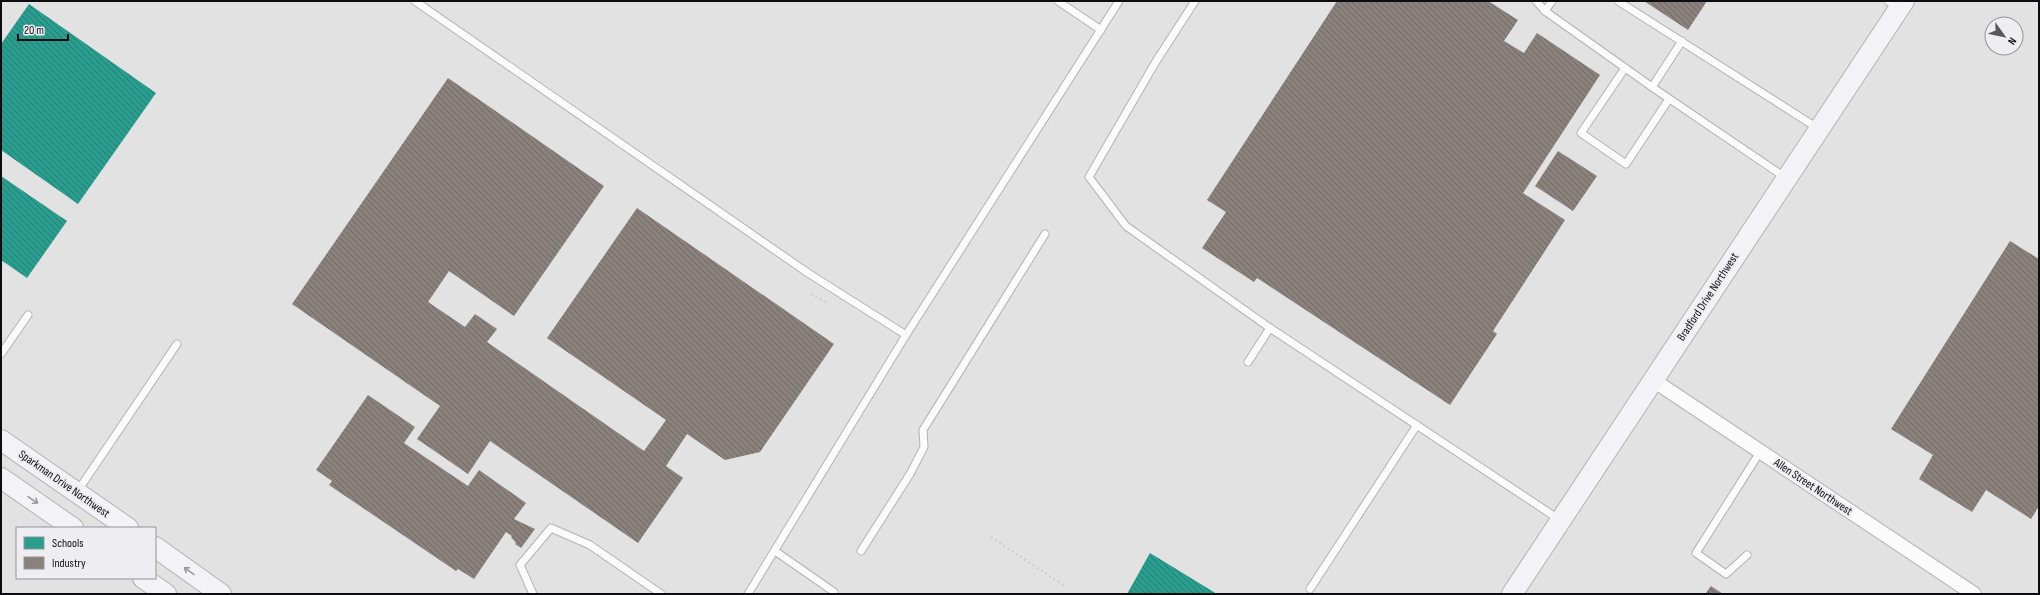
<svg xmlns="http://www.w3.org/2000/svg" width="2040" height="595" font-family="'Sofia Sans Condensed',sans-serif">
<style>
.schools{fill:url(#schools-back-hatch)}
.industry{fill:url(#industry-back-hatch)}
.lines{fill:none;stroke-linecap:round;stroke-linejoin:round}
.service-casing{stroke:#b3b3b4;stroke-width:9}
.minor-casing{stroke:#b3b3b4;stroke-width:16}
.secondary-casing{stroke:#b3b3b4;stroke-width:22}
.path{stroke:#cecece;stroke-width:2.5;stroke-dasharray:2 3;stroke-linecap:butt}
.service{stroke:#fbfbfb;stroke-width:7}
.minor{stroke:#fbfbfb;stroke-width:14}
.secondary{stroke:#f3f3f7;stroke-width:20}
.oneway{stroke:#97979a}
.labels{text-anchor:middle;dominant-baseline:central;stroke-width:4;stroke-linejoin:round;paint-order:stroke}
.street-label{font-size:12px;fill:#0d0d0f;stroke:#eeeef2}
</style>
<defs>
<pattern id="schools-back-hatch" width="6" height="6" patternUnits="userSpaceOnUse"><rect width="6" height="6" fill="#2a9d8f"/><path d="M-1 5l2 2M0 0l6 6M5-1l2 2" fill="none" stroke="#227e73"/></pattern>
<pattern id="industry-back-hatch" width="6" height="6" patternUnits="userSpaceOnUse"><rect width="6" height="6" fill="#8a817c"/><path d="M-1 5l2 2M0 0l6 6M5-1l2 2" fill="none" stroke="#6f6864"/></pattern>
</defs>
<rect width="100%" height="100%" fill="#e2e2e3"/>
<!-- schools -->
<g class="schools">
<polygon points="29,4 156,93 78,204 1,150 1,44"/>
<polygon points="1,176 67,221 27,278 1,260"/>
<polygon points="1150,553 1217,594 1127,594"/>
</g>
<!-- industry -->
<g class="industry">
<polygon points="1337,1 1488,1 1518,20 1504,41 1524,53 1537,33 1600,75 1523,193 1565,220 1493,331 1497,334 1450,405 1257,278 1254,282 1202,248 1226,212 1207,200"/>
<polygon points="1644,1 1707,1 1688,30"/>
<polygon points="448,78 604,186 514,316 449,271 428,302 465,327 475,314 497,329 487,342 644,451 666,420 547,338 637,208 834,344 760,452 725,460 687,434 666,466 683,478 638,543 490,441 468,474 417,439 440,406 292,304"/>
<polygon points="1558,151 1597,176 1573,211 1535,186"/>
<polygon points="2010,241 2039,259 2039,506 2031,519 1986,490 1972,512 1919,479 1933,455 1891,429"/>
<polygon points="368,395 415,427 404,443 468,486 479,470 526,503 514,519 535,529 521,548 515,544 516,543 511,537 512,536 506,532 474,579 458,569 456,571 329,485 332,481 316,470"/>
<polygon points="1711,586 1723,594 1705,594"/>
</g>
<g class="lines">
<defs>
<g id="service">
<polyline points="415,1 808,273 906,335"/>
<polyline points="1058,1 1101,30"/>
<polyline points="1195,1 1155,63 1089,177 1126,226 1270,328 1560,520"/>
<polyline points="1536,1 1545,11 1652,87 1786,178"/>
<polyline points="1618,1 1819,129"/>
<polyline points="1888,1 1899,8"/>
<polyline points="1545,11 1552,1"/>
<polyline points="1625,68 1581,133 1626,164 1669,99"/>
<polyline points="1652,87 1682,41"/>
<polyline points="1,354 28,315"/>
<polyline points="1248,362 1270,328"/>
<polyline points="77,492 177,344"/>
<polyline points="775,551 834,592"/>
<polyline points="861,551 910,474 924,447 923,430 1045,234"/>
<polyline points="1747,555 1726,574 1696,553 1760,452"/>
<polyline points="1310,589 1417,425"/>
<polyline points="533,594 520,565 551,528 590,545 661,594"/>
<polyline points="748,594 906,335 1119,1"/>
</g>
<polyline id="minor" points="1653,380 1974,594"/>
<g id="secondary">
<polyline points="1,440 128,528"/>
<polyline points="1,478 73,528"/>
<polyline points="155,547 221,594"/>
<polyline points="143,578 166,594"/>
<polyline points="1512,594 1904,1"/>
</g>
</defs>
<!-- service casing -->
<use href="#service" class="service-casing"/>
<!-- minor casing -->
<use href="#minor" class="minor-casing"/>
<!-- secondary casing -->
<use href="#secondary" class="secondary-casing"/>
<!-- path -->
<g class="path">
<polyline points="811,294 829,304"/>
<polyline points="991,537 1066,587"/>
</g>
<!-- service -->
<use href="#service" class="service"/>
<!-- minor -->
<use href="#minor" class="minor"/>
<!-- secondary -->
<use href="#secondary" class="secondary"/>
</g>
<!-- one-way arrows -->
<defs><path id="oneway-shaft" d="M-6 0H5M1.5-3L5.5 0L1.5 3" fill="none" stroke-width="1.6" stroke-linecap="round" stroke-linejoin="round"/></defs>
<g class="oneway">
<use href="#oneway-shaft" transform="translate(33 500) rotate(34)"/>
<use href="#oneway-shaft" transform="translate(189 571) rotate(-145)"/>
</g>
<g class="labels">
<!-- street labels -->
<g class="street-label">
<text transform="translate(1708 297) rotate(-57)">Bradford Drive Northwest</text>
<text transform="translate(64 484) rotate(35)">Sparkman Drive Northwest</text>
<text transform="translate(1813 487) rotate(34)">Allen Street Northwest</text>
</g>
</g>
<!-- border -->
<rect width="2040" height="595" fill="none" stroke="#0d0d0f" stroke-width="4"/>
<!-- legend -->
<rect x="16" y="527" width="140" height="52" fill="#eeeef2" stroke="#949497"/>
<rect x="24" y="537" width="20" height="12" fill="#2a9d8f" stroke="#949497"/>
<text x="52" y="547" font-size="12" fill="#0d0d0f">Schools</text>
<rect x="24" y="557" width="20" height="12" fill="#8a817c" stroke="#949497"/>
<text x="52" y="567" font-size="12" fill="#0d0d0f">Industry</text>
<!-- north arrow -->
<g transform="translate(2004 36) rotate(123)"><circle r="19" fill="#eeeef2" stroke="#949497"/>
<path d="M0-3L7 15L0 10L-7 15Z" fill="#585859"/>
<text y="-6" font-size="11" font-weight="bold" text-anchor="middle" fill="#0d0d0f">N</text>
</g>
<!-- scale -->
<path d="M18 34v6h50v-6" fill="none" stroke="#0d0d0f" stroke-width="2"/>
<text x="24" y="34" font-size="12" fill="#0d0d0f" stroke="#eeeef2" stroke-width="3" paint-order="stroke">20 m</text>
</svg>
